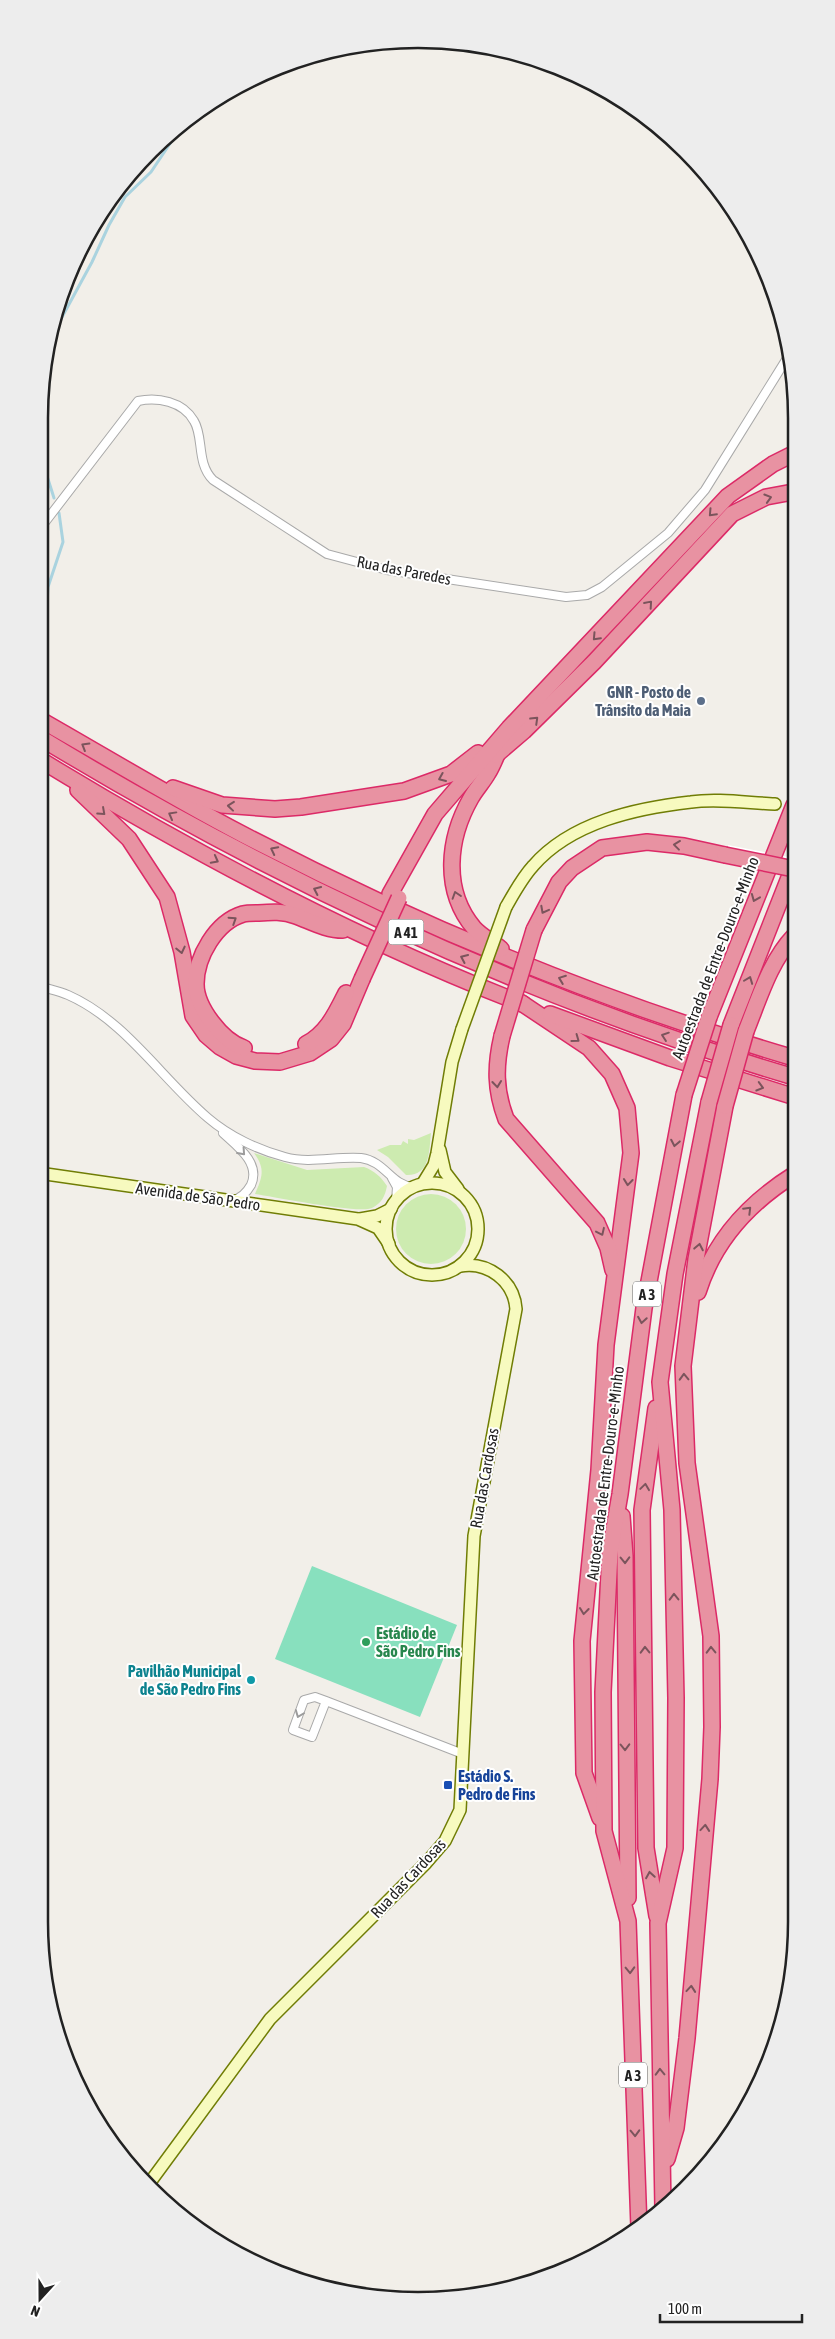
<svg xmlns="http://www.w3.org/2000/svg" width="835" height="2339" font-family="'Asap Condensed',sans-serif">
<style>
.grass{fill:#cdebb0}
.pitch{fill:#88e0be}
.pier{fill:#fff}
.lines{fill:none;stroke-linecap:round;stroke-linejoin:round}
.stream{stroke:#aad3df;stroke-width:3}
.street-casing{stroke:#a9a9a9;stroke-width:10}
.secondary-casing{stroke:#707d05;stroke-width:14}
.highway-casing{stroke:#dc2a67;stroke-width:18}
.street{stroke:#fff;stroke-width:8}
.secondary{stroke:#f7fabf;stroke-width:11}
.highway{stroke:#e892a2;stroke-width:15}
.secondary-bridge-casing{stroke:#707d05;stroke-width:14;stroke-linecap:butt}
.highway-bridge-casing{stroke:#dc2a67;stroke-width:18;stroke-linecap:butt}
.secondary-bridge{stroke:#f7fabf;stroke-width:11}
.highway-bridge{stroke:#e892a2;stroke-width:15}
.oneway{stroke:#7b545c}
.oneway2{stroke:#9c9c9c}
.service-dot{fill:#5c6f8a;stroke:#fff;stroke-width:2}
.leisure-dot{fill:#2e9e5b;stroke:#fff;stroke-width:2}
.culture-dot{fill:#0f9aa8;stroke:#fff;stroke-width:2}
.transit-dot{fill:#1a4fb4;stroke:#fff;stroke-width:2}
.labels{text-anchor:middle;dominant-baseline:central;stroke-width:4;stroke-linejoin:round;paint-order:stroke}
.shield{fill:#fff;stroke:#646464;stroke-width:1}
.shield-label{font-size:15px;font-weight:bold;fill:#222}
.street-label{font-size:16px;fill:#222;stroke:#fff}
.service-label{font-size:16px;font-weight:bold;fill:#4e5e75;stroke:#fff;text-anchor:end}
.leisure-label{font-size:16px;font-weight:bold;fill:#27864d;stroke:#fff;text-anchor:start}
.culture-label{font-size:16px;font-weight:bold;fill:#0d838f;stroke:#fff;text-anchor:end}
.transit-label{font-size:16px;font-weight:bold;fill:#164399;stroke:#fff;text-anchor:start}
.rim{fill:none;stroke:#222;stroke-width:2.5}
</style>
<rect width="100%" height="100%" fill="#f2efe9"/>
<!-- grass -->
<g class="grass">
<path d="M431,1133C429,1152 430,1176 406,1175L388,1157L377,1150L390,1145H401L403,1141L408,1144V1139L414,1140Z"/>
<path d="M254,1153L307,1170L364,1167C375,1171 381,1177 387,1186C385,1196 382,1203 372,1208C359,1214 275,1197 255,1194C262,1178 266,1169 254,1153Z"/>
<circle cx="431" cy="1229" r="35"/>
</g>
<!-- pitch -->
<polygon class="pitch" points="312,1566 457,1625 420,1717 275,1659"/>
<!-- pier -->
<polygon class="pier" points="728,845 794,858 794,878 721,863"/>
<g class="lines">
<!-- stream -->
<g class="stream">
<polyline points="44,374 55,330 92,262 109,225 125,197 151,172 173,139 171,130"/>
<polyline points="41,402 41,457 54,498"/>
<polyline points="43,675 48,587 63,542 59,513"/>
</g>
<defs>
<g id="street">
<path d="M39,530L138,401C157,397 183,401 194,421C204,437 196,463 213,480L327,554L387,570L566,597L587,595L602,587L668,533L705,490L789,355"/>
<path d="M39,986C48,989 59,991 68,995C125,1020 161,1078 208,1118C229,1136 258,1150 285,1157C310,1164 336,1156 361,1158C385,1161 391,1185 413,1187"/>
<path d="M223,1133C237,1146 261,1163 251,1185C247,1192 242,1198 233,1200"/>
<polyline points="392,1178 397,1187 396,1201"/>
<polyline points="326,1701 312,1737 293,1730 304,1700 315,1697 326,1701 463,1754"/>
</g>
<g id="secondary">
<path d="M506,907C514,893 522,878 533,866C571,822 637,808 691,802C717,798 749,803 775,804"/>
<polyline points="440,1150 445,1172 458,1189"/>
<polyline points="39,1173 358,1219 378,1228 389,1244"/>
<polyline points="423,1183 434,1165 437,1153 452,1062 462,1029"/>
<circle cx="432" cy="1229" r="46"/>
<polyline points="360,1219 377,1216 391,1209"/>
<path d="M148,2185L270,2019L426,1863L445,1841L460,1810L474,1536L516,1309C514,1281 488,1261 460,1266"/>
</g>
<g id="highway">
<path d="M39,719C106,757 173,798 242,834C418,926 604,1002 794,1058"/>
<path d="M39,737C276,881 528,999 794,1077"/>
<path d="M498,752C495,759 492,767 488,773C483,782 476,789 471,798C448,838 442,890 474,928C481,936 493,942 501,949"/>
<polyline points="496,755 524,731 594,662 732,514 766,497 793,492"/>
<path d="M39,759C193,853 355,939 523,1004"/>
<polyline points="173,788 222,805 275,809 301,807 404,791 451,774 478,753"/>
<polyline points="78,790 129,839 167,897 182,952 193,1016 206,1035 220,1047 236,1056 255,1061 280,1062 310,1053 331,1039 343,1024 362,979"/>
<polyline points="390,894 435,814 509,728 728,496 773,464 793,454"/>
<polyline points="534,930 559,882 572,868 602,848 647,842 684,846 725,855"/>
<polyline points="520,1002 589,1048 612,1074 627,1108 631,1153 606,1345 599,1470 582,1641 584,1773 600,1818"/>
<polyline points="550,1014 670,1058 795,1097"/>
<polyline points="709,1017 794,805"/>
<polyline points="731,1025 794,865"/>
<path d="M746,1031C759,999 770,961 794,936"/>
<path d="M502,1036C495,1066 495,1090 506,1119L597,1223L608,1248L613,1270"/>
<path d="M306,1044C327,1033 336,1013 346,993"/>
<path d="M244,1048C222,1041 196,1007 196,984C196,957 216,922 243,914C247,913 253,913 258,913C271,912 283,911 296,916C312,922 326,930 343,930"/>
<path d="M698,1292C714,1241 750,1202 795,1174"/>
<polyline points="656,1408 642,1510 646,1848 657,1916"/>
<polyline points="622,1516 625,1556 628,1898"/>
<polyline points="667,2159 676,2128 687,2038 710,1779 712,1727 711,1636 687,1463 683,1366 696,1259 725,1106"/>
<polyline points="663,2208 658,1923 675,1848 676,1698 672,1510 660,1382 675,1274 709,1102"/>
<polyline points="639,2228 628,1921 604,1831 603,1692 610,1552 620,1494 644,1308 684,1095"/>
</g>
</defs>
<!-- street casing -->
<use href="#street" class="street-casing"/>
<!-- secondary casing -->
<use href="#secondary" class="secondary-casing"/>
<!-- highway casing -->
<use href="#highway" class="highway-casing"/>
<!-- street -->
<use href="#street" class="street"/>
<!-- secondary -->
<use href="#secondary" class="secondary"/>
<!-- highway -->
<use href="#highway" class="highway"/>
<defs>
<polyline id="secondary-bridge" points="462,1029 506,907"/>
<g id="highway-bridge">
<polyline points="725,855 794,869"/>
<polyline points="362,979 399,898"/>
<polyline points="502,1036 534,930"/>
<polyline points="684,1095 709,1017"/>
<polyline points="709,1102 731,1025"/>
<polyline points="725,1106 746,1031"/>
</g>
</defs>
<!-- secondary-bridge casing -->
<use href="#secondary-bridge" class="secondary-bridge-casing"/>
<!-- highway-bridge casing -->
<use href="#highway-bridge" class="highway-bridge-casing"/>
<!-- secondary-bridge -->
<use href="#secondary-bridge" class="secondary-bridge"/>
<!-- highway-bridge -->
<use href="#highway-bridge" class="highway-bridge"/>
</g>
<!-- one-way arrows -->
<defs><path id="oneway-chevron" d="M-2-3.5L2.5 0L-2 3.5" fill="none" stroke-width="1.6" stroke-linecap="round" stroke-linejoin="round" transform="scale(1.25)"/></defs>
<g class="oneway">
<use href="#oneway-chevron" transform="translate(768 498) rotate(-17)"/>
<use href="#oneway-chevron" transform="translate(712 513) rotate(133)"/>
<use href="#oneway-chevron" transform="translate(649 604) rotate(-49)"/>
<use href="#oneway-chevron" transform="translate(596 637) rotate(133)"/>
<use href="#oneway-chevron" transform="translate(535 720) rotate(-44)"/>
<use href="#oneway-chevron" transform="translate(85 746) rotate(-149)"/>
<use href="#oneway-chevron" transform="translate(442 778) rotate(157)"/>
<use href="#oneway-chevron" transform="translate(231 806) rotate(-174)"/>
<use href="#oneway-chevron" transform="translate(102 812) rotate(42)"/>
<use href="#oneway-chevron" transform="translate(172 815) rotate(-151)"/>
<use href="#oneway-chevron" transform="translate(677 845) rotate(-173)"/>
<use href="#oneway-chevron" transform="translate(274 850) rotate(-153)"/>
<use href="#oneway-chevron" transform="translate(215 860) rotate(28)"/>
<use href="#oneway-chevron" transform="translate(317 890) rotate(-155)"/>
<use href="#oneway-chevron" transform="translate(456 895) rotate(-108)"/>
<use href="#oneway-chevron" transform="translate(755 898) rotate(112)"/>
<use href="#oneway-chevron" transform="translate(544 910) rotate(118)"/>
<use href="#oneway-chevron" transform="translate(233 920) rotate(-33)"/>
<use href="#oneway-chevron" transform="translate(181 950) rotate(77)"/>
<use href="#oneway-chevron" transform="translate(464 958) rotate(-156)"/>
<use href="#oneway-chevron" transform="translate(562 979) rotate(-159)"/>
<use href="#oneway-chevron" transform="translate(749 980) rotate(-69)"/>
<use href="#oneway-chevron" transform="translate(665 1036) rotate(-161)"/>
<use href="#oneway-chevron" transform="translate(576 1039) rotate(36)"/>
<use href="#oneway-chevron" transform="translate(497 1084) rotate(84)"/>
<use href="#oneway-chevron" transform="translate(760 1087) rotate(16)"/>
<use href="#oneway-chevron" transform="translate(675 1143) rotate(101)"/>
<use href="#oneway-chevron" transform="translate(628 1182) rotate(96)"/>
<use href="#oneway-chevron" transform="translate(748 1210) rotate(-45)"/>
<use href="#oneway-chevron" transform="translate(601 1232) rotate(65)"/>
<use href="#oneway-chevron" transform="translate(699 1247) rotate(-79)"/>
<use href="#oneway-chevron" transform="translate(642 1320) rotate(99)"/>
<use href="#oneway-chevron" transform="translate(684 1377) rotate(-92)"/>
<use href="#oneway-chevron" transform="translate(645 1487) rotate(-82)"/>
<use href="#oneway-chevron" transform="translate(625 1560) rotate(89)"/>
<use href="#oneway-chevron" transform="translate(674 1597) rotate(-91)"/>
<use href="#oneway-chevron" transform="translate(584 1611) rotate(97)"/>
<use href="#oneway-chevron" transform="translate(645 1650) rotate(-91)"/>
<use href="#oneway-chevron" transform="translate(711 1650) rotate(-91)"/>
<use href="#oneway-chevron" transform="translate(625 1747) rotate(89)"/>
<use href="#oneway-chevron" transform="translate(705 1828) rotate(-85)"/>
<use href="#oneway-chevron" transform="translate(650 1875) rotate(-99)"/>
<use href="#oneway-chevron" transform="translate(630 1970) rotate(88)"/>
<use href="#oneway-chevron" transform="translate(691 1989) rotate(-85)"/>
<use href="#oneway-chevron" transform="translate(660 2072) rotate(-92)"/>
<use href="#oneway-chevron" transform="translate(635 2133) rotate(88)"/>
</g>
<g class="oneway2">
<use href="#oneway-chevron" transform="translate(242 1152) rotate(48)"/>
<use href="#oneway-chevron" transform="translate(299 1714) rotate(111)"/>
</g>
<!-- markers -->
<circle class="service-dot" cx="701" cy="701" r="5"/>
<circle class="leisure-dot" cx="366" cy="1642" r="5"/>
<circle class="culture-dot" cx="251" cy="1680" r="5"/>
<rect class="transit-dot" x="443" y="1780" width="10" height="10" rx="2.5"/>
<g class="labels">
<!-- shield labels -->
<g class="shield">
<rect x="388.5" y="919.5" width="35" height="25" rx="4"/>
<rect x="633" y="1281.5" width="28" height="25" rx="4"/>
<rect x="619" y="2062.5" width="28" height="25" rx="4"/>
</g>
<g class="shield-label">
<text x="406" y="932">A 41</text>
<text x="647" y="1294">A 3</text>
<text x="633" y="2075">A 3</text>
</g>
<!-- street labels -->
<g class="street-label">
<text transform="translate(404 570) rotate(11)">Rua das Paredes</text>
<text transform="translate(715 958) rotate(-69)">Autoestrada de Entre-Douro-e-Minho</text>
<text transform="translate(198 1196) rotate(8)">Avenida de São Pedro</text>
<text transform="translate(605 1473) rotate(-83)">Autoestrada de Entre-Douro-e-Minho</text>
<text transform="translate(484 1478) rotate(-80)">Rua das Cardosas</text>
<text transform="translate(408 1878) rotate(-47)">Rua das Cardosas</text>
</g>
<!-- service labels -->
<g class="service-label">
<text x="691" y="692">GNR - Posto de<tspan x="691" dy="18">Trânsito da Maia</tspan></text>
</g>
<!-- leisure labels -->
<g class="leisure-label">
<text x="376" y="1633">Estádio de<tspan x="376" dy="18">São Pedro Fins</tspan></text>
</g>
<!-- culture labels -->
<g class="culture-label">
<text x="241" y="1671">Pavilhão Municipal<tspan x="241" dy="18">de São Pedro Fins</tspan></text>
</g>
<!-- transit labels -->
<g class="transit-label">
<text x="458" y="1776">Estádio S.<tspan x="458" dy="18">Pedro de Fins</tspan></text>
</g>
</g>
<!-- crop -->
<path d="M0 0H835V2339H0ZM418 48H418A370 370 0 0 1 788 418V1922A370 370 0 0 1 418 2292H418A370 370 0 0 1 48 1922V418A370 370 0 0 1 418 48Z" fill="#ededed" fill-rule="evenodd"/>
<path class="rim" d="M418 48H418A370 370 0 0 1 788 418V1922A370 370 0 0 1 418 2292H418A370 370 0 0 1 48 1922V418A370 370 0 0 1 418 48Z"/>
<!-- north arrow -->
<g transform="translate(40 2299) rotate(201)" stroke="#ffffff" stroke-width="4" paint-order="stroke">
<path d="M0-4L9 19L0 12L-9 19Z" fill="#222222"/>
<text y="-8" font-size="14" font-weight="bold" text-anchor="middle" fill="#222222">N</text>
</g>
<!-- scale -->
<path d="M660 2314v8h142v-8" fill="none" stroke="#222222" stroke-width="2.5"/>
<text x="668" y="2314" font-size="15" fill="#222222" stroke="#ffffff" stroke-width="4" paint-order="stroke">100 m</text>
</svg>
